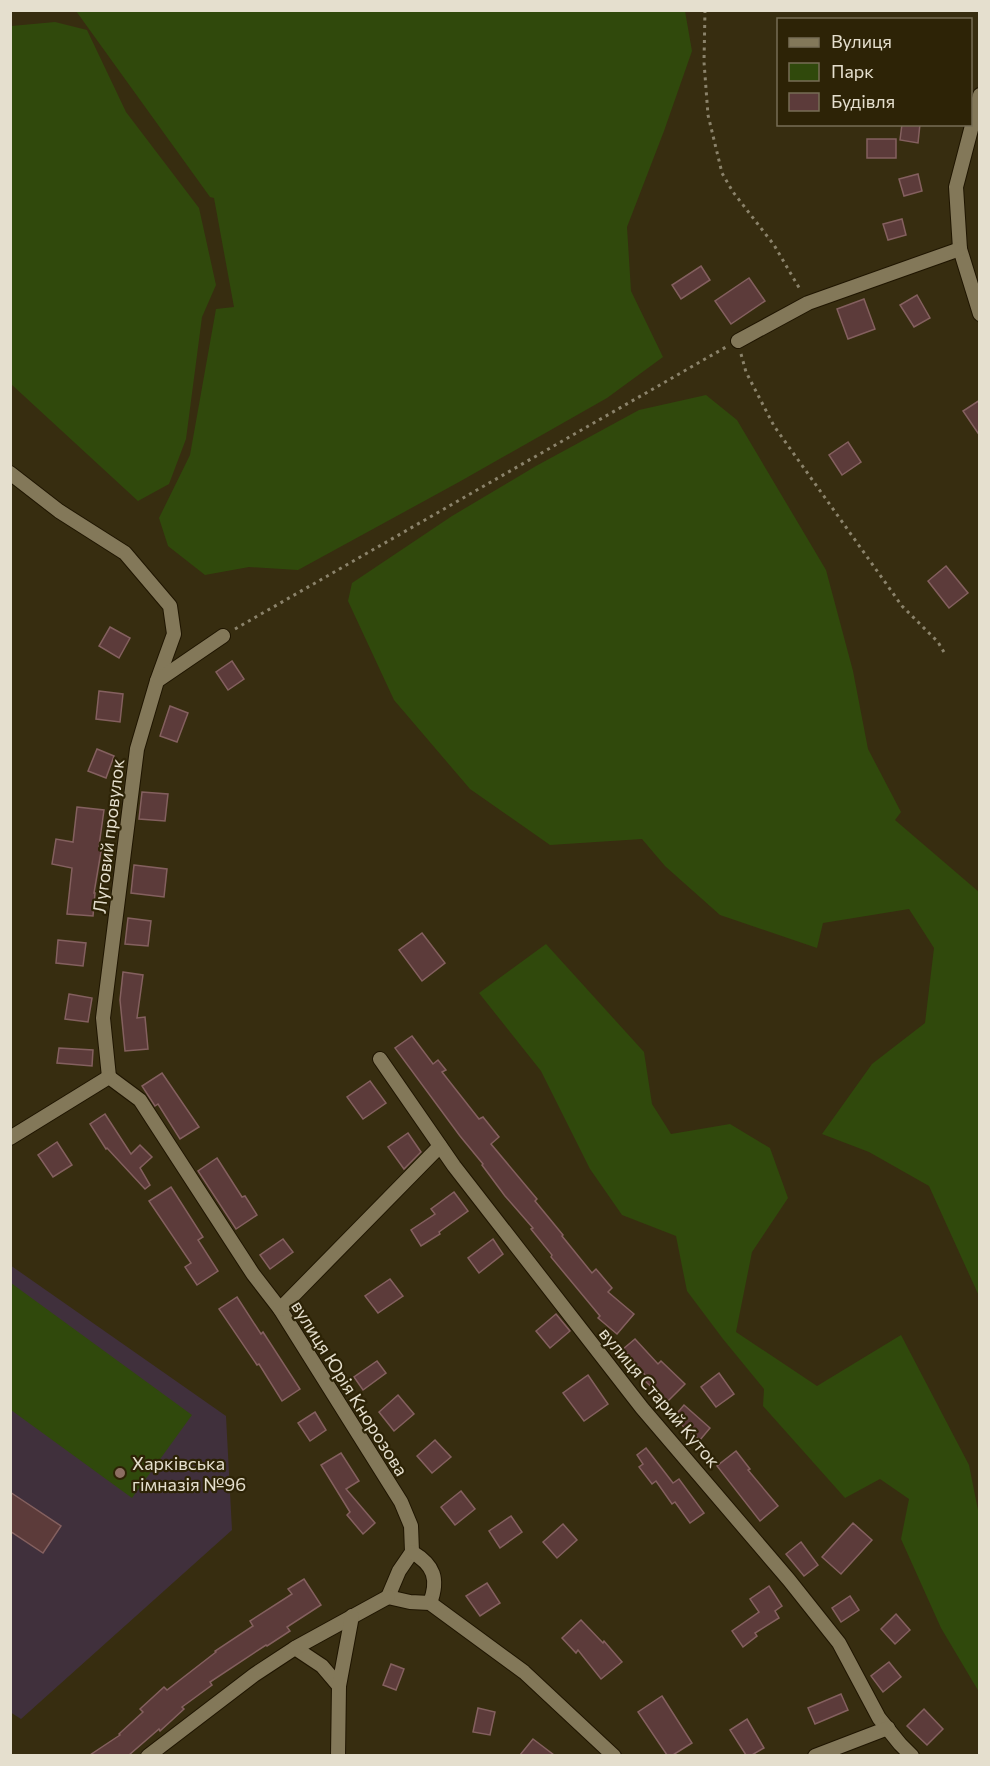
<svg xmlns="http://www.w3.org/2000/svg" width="990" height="1766" font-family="Commissioner,sans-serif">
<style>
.education{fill:#40303c}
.green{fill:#30490c}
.building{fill:#5c3b3a;stroke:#84605f;stroke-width:1.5}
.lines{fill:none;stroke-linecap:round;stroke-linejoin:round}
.street-casing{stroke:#1f1500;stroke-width:16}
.path{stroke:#8b836b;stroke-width:3;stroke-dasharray:3 4.5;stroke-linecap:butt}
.street{stroke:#837859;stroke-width:14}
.education-dot{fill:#8d6e63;stroke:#2d2306;stroke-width:2}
.labels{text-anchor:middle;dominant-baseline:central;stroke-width:4.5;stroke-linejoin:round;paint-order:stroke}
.street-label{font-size:18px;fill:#e5dfce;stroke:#2d2306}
.poi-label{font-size:18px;fill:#e5dfce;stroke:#2d2306;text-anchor:start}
</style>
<rect width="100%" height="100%" fill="#372d10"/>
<!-- education -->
<polygon class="education" points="10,1265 226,1416 232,1530 21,1719 10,1712"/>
<!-- green -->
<g class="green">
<polygon points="76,11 685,11 692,51 664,131 627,227 631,291 663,357 607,398 459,482 298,570 249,567 205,575 168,546 159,518 190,455 216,309 234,307 214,198 210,197"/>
<polygon points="55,22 87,30 126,112 199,208 216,285 202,317 186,439 169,484 138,501 11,384 11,26"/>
<polygon points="706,395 737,420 826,570 853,671 868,749 901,812 895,820 979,892 979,1296 929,1186 869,1152 822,1134 872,1064 925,1023 934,948 909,909 823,923 817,948 720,915 665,866 642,839 550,845 470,789 394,700 348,601 352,583 452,516 536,466 639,410"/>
<polygon points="546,944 644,1052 652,1104 671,1134 730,1124 770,1148 788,1198 752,1252 736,1332 817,1386 901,1335 969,1465 980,1520 979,1692 941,1628 901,1539 909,1499 880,1479 845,1498 763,1406 764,1389 723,1339 687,1291 676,1236 622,1215 590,1169 541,1071 479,993"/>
<polygon points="11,1283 192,1415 132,1498 11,1410"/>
</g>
<!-- building -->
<g class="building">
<polygon points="902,124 920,124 918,143 900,140"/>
<rect x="867" y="139" width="29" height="19"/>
<polygon points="918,174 922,191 904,196 899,179"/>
<polygon points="902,219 906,235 888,240 883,224"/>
<polygon points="701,266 710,280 681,299 672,285"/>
<polygon points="749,278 765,301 731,324 715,301"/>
<polygon points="917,295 930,318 914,327 900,305"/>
<polygon points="864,299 875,329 848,339 837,309"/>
<polygon points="980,400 980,436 963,411"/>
<polygon points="848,442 861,462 842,475 829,455"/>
<polygon points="946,566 968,593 949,608 928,581"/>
<polygon points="110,627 130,638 119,658 99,646"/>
<polygon points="232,661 244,679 228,690 216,672"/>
<polygon points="99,691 123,694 120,722 96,719"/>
<polygon points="170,706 188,713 177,742 160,736"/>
<polygon points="97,749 114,756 106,778 88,771"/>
<polygon points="142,792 168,794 165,821 139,819"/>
<polygon points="77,807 104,810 99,846 102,846 94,893 95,893 93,916 67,914 72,868 52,864 56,839 73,842"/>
<polygon points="134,865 167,869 164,897 131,893"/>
<polygon points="128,918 151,921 148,946 125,944"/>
<polygon points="422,933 445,963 422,981 399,950"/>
<polygon points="58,940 86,943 83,966 56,963"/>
<polygon points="123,972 143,975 137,1018 145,1017 148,1049 125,1051 120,1000"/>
<polygon points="69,994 92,998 88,1022 65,1019"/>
<polygon points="412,1036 433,1064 438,1060 446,1070 442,1072 479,1119 483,1117 499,1137 491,1144 537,1199 535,1201 563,1235 562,1236 592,1273 596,1269 612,1288 608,1292 634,1314 617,1334 598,1318 600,1316 551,1257 552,1255 531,1229 533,1228 505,1196 482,1165 483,1164 460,1136 395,1048"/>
<polygon points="59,1048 93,1050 92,1066 57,1063"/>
<polygon points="162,1073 199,1127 180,1139 158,1104 155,1106 142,1086"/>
<polygon points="370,1081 386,1103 363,1119 347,1097"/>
<polygon points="105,1114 131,1154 140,1145 152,1157 140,1168 150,1185 145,1189 107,1148 106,1149 90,1124"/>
<polygon points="408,1133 421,1152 404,1169 388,1147"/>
<polygon points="57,1142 72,1165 53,1177 38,1155"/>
<polygon points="217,1158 242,1197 245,1196 257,1215 236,1229 198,1171"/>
<polygon points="171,1187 203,1237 198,1240 218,1271 197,1285 185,1267 191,1263 149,1201"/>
<polygon points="454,1192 468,1211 439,1232 440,1234 421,1246 411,1230 435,1214 431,1209"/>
<polygon points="283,1239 293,1252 270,1269 260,1255"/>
<polygon points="493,1239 503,1254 479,1273 468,1258"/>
<polygon points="390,1279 403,1296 378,1313 365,1296"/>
<polygon points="237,1297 261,1334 263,1332 300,1389 282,1401 259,1364 257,1365 219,1309"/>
<polygon points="556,1314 570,1331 550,1348 536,1331"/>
<polygon points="635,1339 658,1364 661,1361 685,1384 667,1402 643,1379 646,1376 623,1349"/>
<polygon points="377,1361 386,1373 363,1390 354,1377"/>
<polygon points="719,1373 734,1394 716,1407 701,1387"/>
<polygon points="588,1375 608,1404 584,1421 563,1393"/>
<polygon points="398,1395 414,1414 394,1431 379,1412"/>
<polygon points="684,1405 710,1428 700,1440 673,1418"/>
<polygon points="315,1412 326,1430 310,1441 298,1423"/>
<polygon points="435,1440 451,1457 432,1473 417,1456"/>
<polygon points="646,1448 673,1483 679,1479 704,1513 690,1523 675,1502 672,1504 656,1481 652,1484 639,1467 643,1464 637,1455"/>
<polygon points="736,1451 750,1469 748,1470 778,1506 760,1521 717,1466"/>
<polygon points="341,1453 359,1481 346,1489 375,1523 363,1534 347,1515 350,1512 321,1465"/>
<polygon points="461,1491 475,1509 455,1525 441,1507"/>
<polygon points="10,1492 61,1526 43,1553 10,1531"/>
<polygon points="511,1516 522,1532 500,1548 489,1531"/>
<polygon points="853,1523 872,1540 841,1574 822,1557"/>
<polygon points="563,1524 577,1540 557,1558 543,1542"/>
<polygon points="801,1542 818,1565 804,1576 786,1554"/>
<polygon points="304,1579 321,1605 287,1627 290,1631 267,1646 266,1645 210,1682 212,1685 182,1707 184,1709 160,1731 159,1729 129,1755 90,1755 120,1735 119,1734 143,1712 140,1709 164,1687 167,1690 216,1652 215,1651 253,1626 250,1621 292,1594 288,1589"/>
<polygon points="487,1583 500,1603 480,1616 466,1596"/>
<polygon points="769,1586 782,1606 775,1611 779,1618 755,1633 757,1636 743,1647 732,1631 759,1612 750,1599"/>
<polygon points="850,1596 859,1610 841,1622 832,1608"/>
<polygon points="896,1614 910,1630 895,1644 881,1629"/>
<polygon points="581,1620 603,1643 604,1641 622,1662 601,1679 578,1650 576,1653 562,1638"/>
<polygon points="889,1662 901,1677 883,1692 871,1676"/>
<polygon points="391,1664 404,1669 396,1690 383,1685"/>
<polygon points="841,1694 848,1710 815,1724 808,1708"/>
<polygon points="662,1696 692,1743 673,1755 667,1755 638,1712"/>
<polygon points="478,1708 495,1712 490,1735 473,1732"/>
<polygon points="924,1709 943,1729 927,1745 907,1726"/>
<polygon points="747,1719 764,1748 752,1755 746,1755 730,1730"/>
<polygon points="533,1739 554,1755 520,1755"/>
</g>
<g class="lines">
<defs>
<g id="street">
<polyline points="980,95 956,187 960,249 980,314"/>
<polyline points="738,341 808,303 960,249"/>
<polyline points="10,473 59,511 125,553 170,606 174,634 157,681"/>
<polyline points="380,1059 454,1166 642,1408 789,1580 839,1643 879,1718 900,1744 912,1756"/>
<polyline points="109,1077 103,1018 137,749 157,681 223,636"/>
<polyline points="10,1138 109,1077 140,1100 253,1274 280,1309 401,1502 411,1526 412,1552 399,1571 388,1597"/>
<polyline points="280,1309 440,1146"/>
<path d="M412,1552C434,1565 439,1579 430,1603"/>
<polyline points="388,1597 410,1602 430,1603 524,1672 614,1756"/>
<polyline points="295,1648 322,1666 339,1686"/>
<polyline points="148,1756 254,1675 295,1648 388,1597"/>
<polyline points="338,1756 339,1686 352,1616"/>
<polyline points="815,1756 888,1728"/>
</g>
</defs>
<!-- street casing -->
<use href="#street" class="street-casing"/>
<!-- path -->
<g class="path">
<polyline points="705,10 704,62 708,115 722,173 733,192 774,245 801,291"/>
<polyline points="741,354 746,372 774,426 902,606 938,642 945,654"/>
<polyline points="235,629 726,347"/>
</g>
<!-- street -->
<use href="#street" class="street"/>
</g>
<!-- markers -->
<circle class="education-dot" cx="120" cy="1473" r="6"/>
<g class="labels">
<!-- street labels -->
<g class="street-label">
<text transform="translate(108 836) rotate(-83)">Луговий провулок</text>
<text transform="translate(350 1388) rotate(58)">вулиця Юрія Кнорозова</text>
<text transform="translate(660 1397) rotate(50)">вулиця Старий Куток</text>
</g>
<!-- poi labels -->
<g class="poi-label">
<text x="132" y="1463">Харківська<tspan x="132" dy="21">гімназія №96</tspan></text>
</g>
</g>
<!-- border -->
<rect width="990" height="1766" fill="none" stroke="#e5dfce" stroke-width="24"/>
<!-- legend -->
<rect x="777" y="18" width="195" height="108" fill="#2d2306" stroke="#776e56" stroke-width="1.5"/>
<rect x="789" y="38" width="30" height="9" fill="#837859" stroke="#776e56" stroke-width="1.5"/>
<text x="831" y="48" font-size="18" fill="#e5dfce">Вулиця</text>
<rect x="789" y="63" width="30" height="18" fill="#30490c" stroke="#776e56" stroke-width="1.5"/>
<text x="831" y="78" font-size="18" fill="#e5dfce">Парк</text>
<rect x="789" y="93" width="30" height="18" fill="#5c3b3a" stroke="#776e56" stroke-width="1.5"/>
<text x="831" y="108" font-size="18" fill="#e5dfce">Будівля</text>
</svg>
